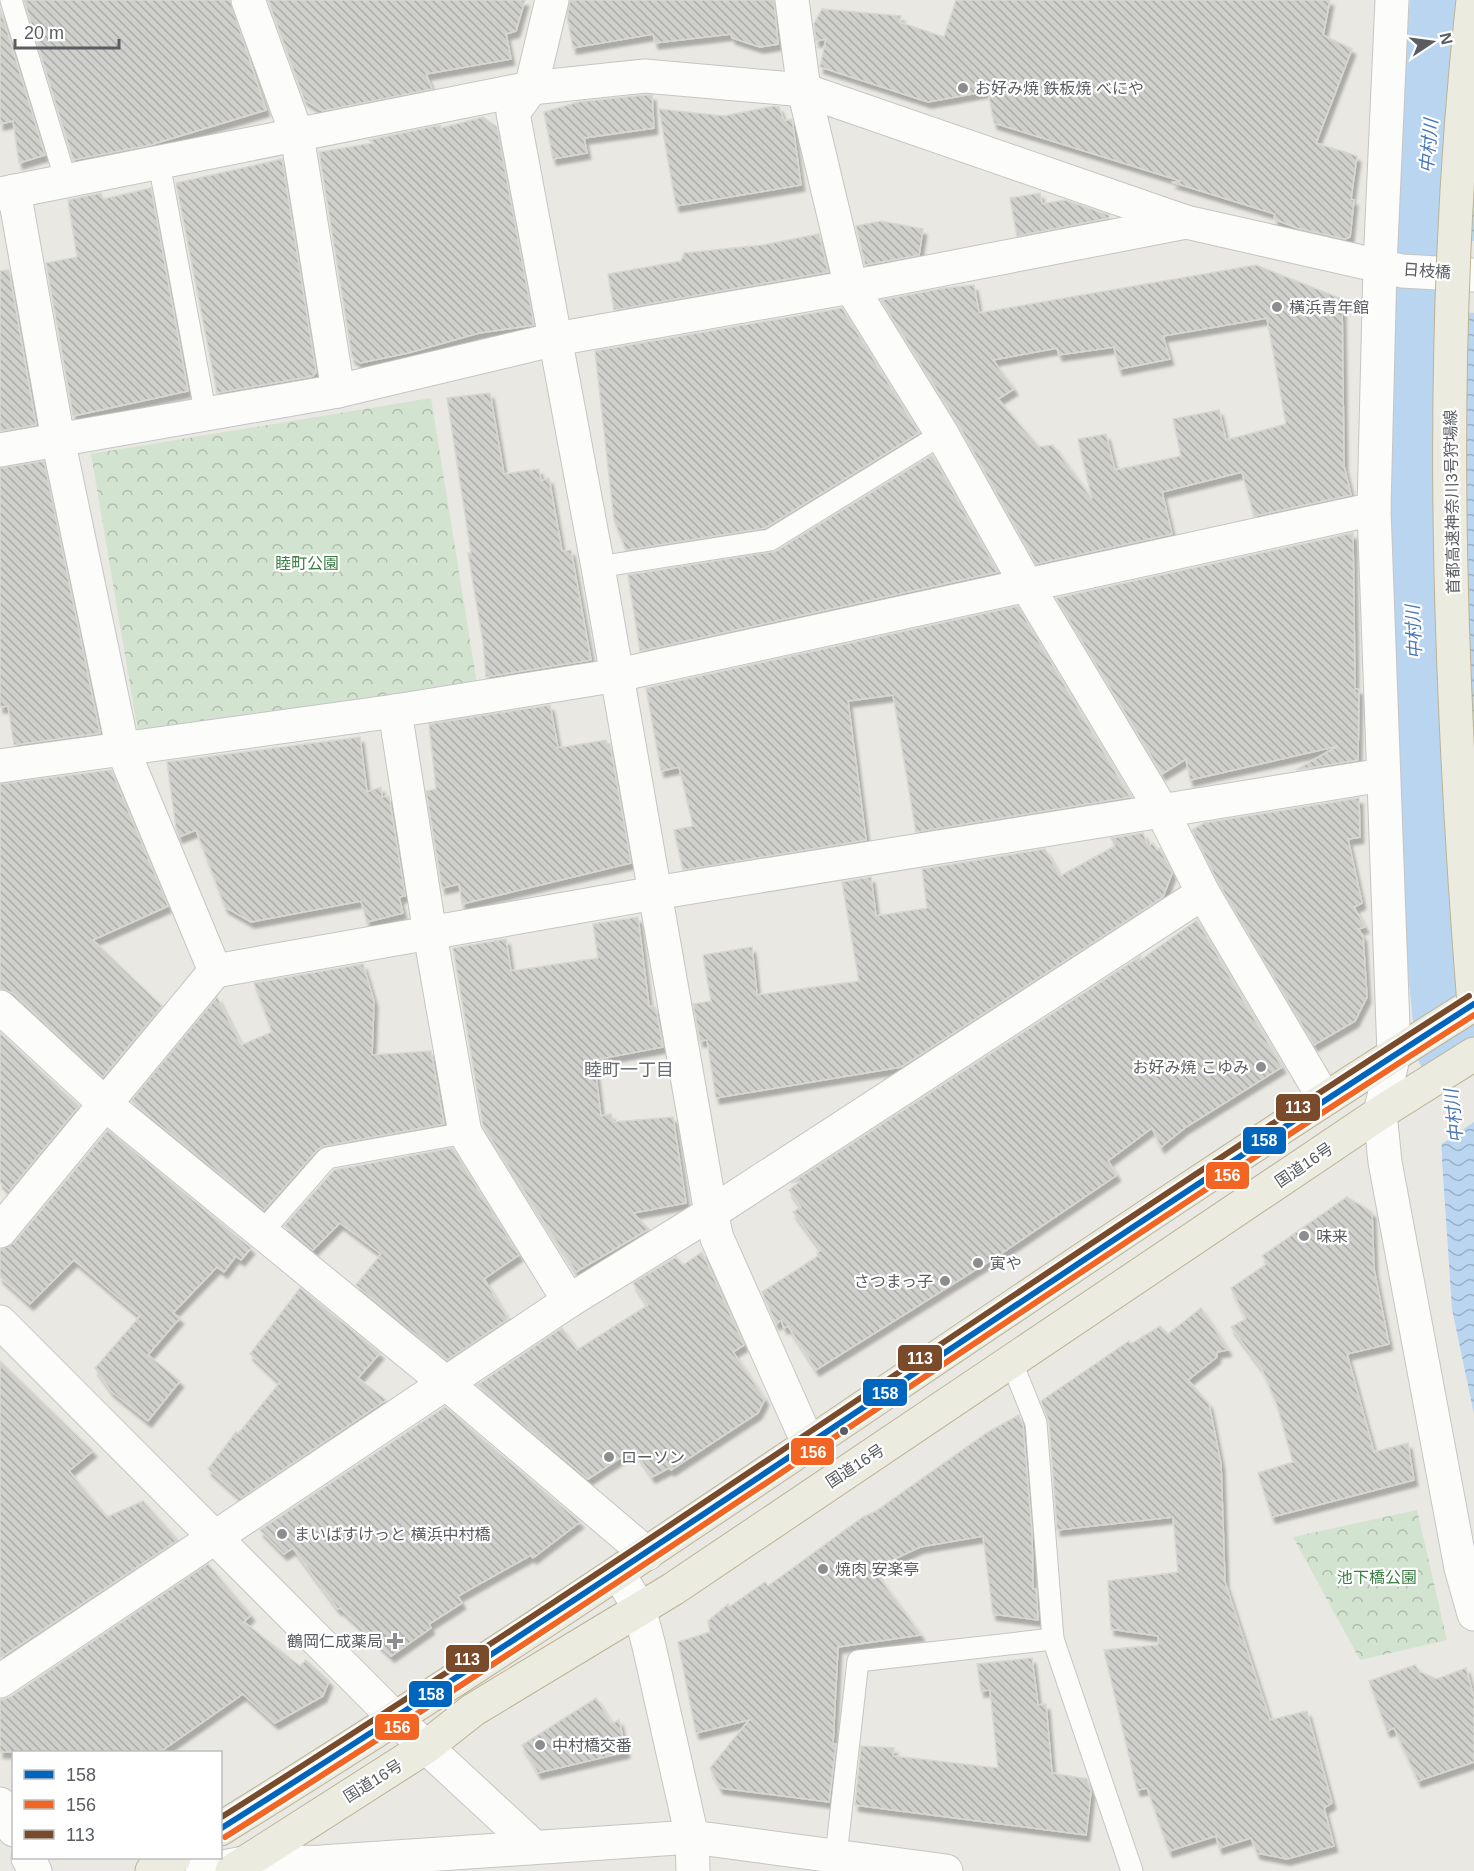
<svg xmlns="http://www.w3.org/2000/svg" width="1474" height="1871" font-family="Helvetica,'Noto Sans JP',sans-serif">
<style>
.forest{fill:url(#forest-crowns)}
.water{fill:url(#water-waves)}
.pier{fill:#e9e8e3}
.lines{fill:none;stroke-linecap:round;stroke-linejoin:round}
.river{stroke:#b9d5f0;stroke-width:62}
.building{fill:url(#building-back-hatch);stroke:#d8d7d2;stroke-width:1.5;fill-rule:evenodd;filter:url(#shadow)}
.lane-casing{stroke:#c5c5c5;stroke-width:23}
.street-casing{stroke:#c5c5c5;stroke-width:35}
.secondary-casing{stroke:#c5c5c3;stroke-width:35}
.highway-casing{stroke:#bcb394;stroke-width:35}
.lane{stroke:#fcfcfb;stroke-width:21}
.street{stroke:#fcfcfb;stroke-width:33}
.secondary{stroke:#fcfcfb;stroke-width:33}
.highway{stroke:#ecebe0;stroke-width:33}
.highway-bridge-casing{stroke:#bcb394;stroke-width:35;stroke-linecap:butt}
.highway-bridge{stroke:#ecebe0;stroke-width:33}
.bus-1-casing{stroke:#fff;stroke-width:10}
.bus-2-casing{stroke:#fff;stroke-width:10}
.bus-3-casing{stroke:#fff;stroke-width:10}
.bus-1{stroke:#0065bd;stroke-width:6}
.bus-2{stroke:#f26522;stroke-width:6}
.bus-3{stroke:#7a4b2a;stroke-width:6}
.poi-dot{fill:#8b8d8e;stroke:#fff;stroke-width:2}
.bus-dot{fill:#595c60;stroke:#fff;stroke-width:2}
.labels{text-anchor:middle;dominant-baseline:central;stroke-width:4.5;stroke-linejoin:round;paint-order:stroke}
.poi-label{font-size:16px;fill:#595c60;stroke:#fff;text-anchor:start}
.street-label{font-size:16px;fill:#595c60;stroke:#fff}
.park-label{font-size:16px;fill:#3b7d43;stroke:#fff}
.water-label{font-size:18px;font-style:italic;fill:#4b78b6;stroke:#fff}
.neighbourhood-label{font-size:18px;fill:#6a6e72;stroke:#fff}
.line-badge{stroke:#fff;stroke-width:2}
.badge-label{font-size:16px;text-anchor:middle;font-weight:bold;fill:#fff}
</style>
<defs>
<pattern id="forest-crowns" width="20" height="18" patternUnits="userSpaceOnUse" patternTransform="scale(1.5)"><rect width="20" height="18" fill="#d2e4d0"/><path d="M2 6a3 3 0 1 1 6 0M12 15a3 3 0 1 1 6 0" fill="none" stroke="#adbcac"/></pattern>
<pattern id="water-waves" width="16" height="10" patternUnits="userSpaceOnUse" patternTransform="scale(1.5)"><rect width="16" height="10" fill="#b9d5f0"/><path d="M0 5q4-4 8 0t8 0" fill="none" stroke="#99b0c6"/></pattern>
<pattern id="building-back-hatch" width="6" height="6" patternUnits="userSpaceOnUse" patternTransform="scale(1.5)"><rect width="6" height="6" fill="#cfcfcc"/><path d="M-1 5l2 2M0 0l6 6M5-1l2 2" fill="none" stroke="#ababa9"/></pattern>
<filter id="shadow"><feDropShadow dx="3.5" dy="6" stdDeviation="1.5" flood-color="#0004"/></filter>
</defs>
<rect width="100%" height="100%" fill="#e9e8e3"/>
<!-- forest -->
<g class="forest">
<polygon points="431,398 477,684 138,732 91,454"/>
<polygon points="1417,1510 1447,1640 1360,1660 1293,1537"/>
</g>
<!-- water -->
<polygon class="water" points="1434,0 1474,0 1474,1414 1452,1309 1442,1160 1428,391"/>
<!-- pier -->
<g class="pier">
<polygon points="1429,240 1474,241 1474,313 1427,312"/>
<polygon points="1474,945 1474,1122 1439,1146 1436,971"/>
</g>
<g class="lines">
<!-- river -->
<polyline class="river" points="1441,0 1420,250 1410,537 1424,827 1447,1049"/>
</g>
<!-- building -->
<g class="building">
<polygon points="24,0 230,0 266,110 150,145 73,160"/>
<polygon points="268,0 525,0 516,31 506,34 511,59 426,74 432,89 322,111 304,99"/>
<polygon points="570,0 774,0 778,44 760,47 732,38 731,34 655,43 653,34 573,48 567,16"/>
<polygon points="956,0 1330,0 1323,35 1352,49 1316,143 1357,156 1351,199 1354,200 1350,237 1345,239 1297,228 1274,219 1275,214 1172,182 1181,181 994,123 988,91 928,102 820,67 826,39 816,41 814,24 822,9 901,16 899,22 944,37"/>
<polygon points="0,8 45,155 19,163 13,121 0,124"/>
<polygon points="645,95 652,95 654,128 584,138 587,153 553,159 544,112 578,102"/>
<polygon points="774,106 779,107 784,121 792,119 801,185 676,206 659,109 724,116"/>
<polygon points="483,117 497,127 534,325 479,333 408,353 360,363 352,357 319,152 373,143 369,140 440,125 441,128"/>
<polygon points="282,159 316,372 313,376 217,393 176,183"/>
<polygon points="151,188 188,391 73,416 46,263 77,257 68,200 101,193 103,199"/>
<polygon points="1040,193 1042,204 1065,200 1109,215 1109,218 1017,236 1010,198"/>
<polygon points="881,221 923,229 919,255 865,265 856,226"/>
<polygon points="819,234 828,272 614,310 608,274 681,261 684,253 763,245"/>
<path d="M1256,265L1342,299L1344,466L1351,495L1254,516L1242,472L1162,492L1172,534L1036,564L958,424L881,300L945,288L974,285L979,313ZM1267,318L1286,424L1226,440L1219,410L1173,419L1181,456L1115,470L1106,434L1078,439L1092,499L1053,445L1039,447L998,399L1014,389L993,360L1057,348L1059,355L1114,347L1119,369L1170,359L1163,336Z"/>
<polygon points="9,270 36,425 0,431 0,271"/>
<polygon points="842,308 919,433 765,528 626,550 614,520 595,351"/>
<polygon points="490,393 504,474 539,469 541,481 549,478 562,551 571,550 591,660 486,677 483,642 468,553 471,553 447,398"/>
<polygon points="932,455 998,572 640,651 628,575 776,551"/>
<polygon points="44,461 100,733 14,745 8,706 0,707 0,468"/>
<polygon points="1353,533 1355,689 1359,689 1358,760 1296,770 1338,746 1190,780 1186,759 1162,774 1056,598"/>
<polygon points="1018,606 1130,797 916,832 893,695 848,701 866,840 683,870 674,830 693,826 679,767 661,771 646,688"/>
<polygon points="550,705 558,748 606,740 607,744 610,744 631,863 462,904 459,884 442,888 426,791 436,789 429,724"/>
<polygon points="360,737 367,792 381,787 382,797 389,796 405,896 399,897 403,913 367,922 361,901 251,922 225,907 196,830 179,837 176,828 167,762"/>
<polygon points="111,770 168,906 93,940 162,1006 103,1077 13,993 0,989 0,784"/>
<polygon points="1359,798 1360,837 1348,839 1362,903 1354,907 1365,927 1358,929 1363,936 1367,997 1355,1021 1314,1045 1219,884 1192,830 1204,823"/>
<polygon points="1143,833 1148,846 1153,843 1157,850 1160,849 1172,873 1163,897 901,1067 716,1098 707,1040 700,1041 693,1004 711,1001 703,955 752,947 757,995 859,981 842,882 871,877 876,916 927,908 922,869 1045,849 1060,876 1115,846 1111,838"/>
<polygon points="638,917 649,1006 654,1006 656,1009 663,1047 594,1060 601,1116 611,1114 613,1122 673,1117 686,1203 633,1213 649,1229 576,1272 483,1126 453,948 506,939 511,971 598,958 593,924"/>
<polygon points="1197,920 1282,1067 1186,1127 1161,1147 1152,1128 1108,1161 1117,1175 996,1257 816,1370 788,1326 784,1328 781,1320 776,1324 762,1292 818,1256 817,1253 821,1250 793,1212 801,1207 789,1190 801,1181 791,1183 1141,956 1139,961"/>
<polygon points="363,964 374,1001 372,1055 431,1051 444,1124 324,1146 317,1150 264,1210 131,1101 217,997 241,1045 272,1032 254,983"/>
<polygon points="0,1033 79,1106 9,1191 0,1182"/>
<polygon points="108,1130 251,1248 241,1260 236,1256 224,1272 217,1267 173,1313 180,1318 148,1355 180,1381 148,1421 111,1391 95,1368 140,1316 74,1260 30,1304 0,1277 0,1250 14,1243"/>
<polygon points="452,1148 519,1255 484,1279 508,1319 447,1360 356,1285 381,1254 340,1223 313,1250 284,1226 334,1170"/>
<polygon points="1347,1197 1372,1212 1374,1269 1389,1344 1347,1354 1374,1452 1408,1443 1414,1480 1272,1517 1258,1473 1293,1462 1277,1405 1262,1369 1231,1327 1246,1319 1231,1288 1268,1263 1262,1256"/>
<polygon points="702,1252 744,1345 733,1352 765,1399 758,1413 671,1470 669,1468 652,1477 634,1449 588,1479 477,1385 562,1328 577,1350 648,1305 633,1283 676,1257 683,1265"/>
<polygon points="300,1288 380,1353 358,1378 386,1400 241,1498 208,1469 236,1432 238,1434 280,1382 250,1354"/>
<polygon points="1201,1308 1228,1350 1217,1352 1217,1357 1188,1380 1209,1404 1221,1464 1225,1582 1270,1720 1307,1711 1332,1803 1324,1808 1334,1846 1287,1859 1257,1853 1251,1838 1219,1848 1216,1836 1169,1851 1147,1788 1137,1790 1104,1650 1158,1645 1158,1636 1111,1629 1108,1581 1178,1572 1173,1517 1057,1530 1049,1422 1041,1401 1129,1341 1131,1344 1160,1326 1168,1334"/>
<polygon points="0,1361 93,1451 69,1471 107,1517 143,1501 178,1540 0,1658"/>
<polygon points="445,1407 580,1522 533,1558 531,1555 458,1596 462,1603 429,1624 431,1628 391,1656 340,1608 338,1609 293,1548 284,1554 260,1530"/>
<polygon points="1019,1415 1023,1426 1032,1533 1033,1589 1036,1589 1038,1620 993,1614 983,1536 920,1547 873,1569 921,1635 838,1647 833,1744 836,1744 829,1802 720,1788 710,1768 749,1720 696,1733 678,1642 710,1632 708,1621 728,1604 729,1607 765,1582 768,1586 863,1517 876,1511 988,1432"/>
<polygon points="208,1564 251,1615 244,1622 300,1666 306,1660 329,1681 323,1696 275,1723 243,1694 160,1752 0,1752 0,1700 10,1697"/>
<polygon points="1032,1658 1038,1705 1046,1704 1052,1773 1087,1779 1091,1791 1086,1835 855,1805 861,1746 894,1748 893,1756 998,1768 990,1690 981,1691 977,1664"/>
<polygon points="1415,1665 1420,1672 1437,1679 1466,1668 1474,1698 1474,1762 1418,1781 1394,1728 1387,1731 1369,1681"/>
<polygon points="596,1698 612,1724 619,1720 626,1752 538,1773 522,1745"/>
</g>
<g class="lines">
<defs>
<g id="lane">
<polyline points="11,0 66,181"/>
<polyline points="159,163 206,416"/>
<polyline points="598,567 770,540 942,434"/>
<polyline points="262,1232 327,1158 465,1133"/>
<polyline points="1053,1639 1132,1871"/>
<polyline points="836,1856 858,1661 1053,1639 1036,1423 1012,1363"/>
</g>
<g id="street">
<polyline points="248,0 297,135 338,391"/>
<polyline points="552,0 531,88 513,113 598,567 711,1213 717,1238 809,1445"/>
<polyline points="792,0 804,90 851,287 942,434 1026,584 1161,809 1203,893 1324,1098"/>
<polyline points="1392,0 1380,266 1374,509 1394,1054 1380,1113 1385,1162 1461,1568 1474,1614"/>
<polyline points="14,191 58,439 123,750 215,971"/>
<polyline points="0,450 338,391 556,339 851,287 1186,222"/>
<polyline points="395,711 430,934 465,1133 569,1301"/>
<polyline points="0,766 395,711 618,675 1374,509"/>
<polyline points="0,1007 105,1104 447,1384 647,1554"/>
<polyline points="0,1231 215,971 655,893 1383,775"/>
<polyline points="0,1681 569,1301 711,1213 1203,893"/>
<polyline points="0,1804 14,1830"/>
<polyline points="28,1858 35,1871"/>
</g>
<g id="secondary">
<polyline points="0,194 531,88 645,76 804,90 1186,222 1402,271 1474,275"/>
<polyline points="0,1322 397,1720 533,1846"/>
<polyline points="619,1574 639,1608 649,1646 692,1837 693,1871"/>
<polyline points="202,1871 244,1863 321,1862 692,1837 946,1871"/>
</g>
<g id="highway">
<path d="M220,1829C646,1566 1051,1270 1474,1004"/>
<polyline points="152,1871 174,1858"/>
<polyline points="232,1871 426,1747 473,1710 673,1589 1380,1113 1474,1054"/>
</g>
</defs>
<!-- lane casing -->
<use href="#lane" class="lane-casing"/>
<!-- street casing -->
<use href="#street" class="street-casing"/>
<!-- secondary casing -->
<use href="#secondary" class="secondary-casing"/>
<!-- highway casing -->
<use href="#highway" class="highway-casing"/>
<!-- lane -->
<use href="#lane" class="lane"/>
<!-- street -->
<use href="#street" class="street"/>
<!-- secondary -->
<use href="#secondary" class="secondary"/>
<!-- highway -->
<use href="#highway" class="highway"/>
<defs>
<path id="highway-bridge" d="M1473,0C1436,333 1448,672 1474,1005"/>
</defs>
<!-- highway-bridge casing -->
<use href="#highway-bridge" class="highway-bridge-casing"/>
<!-- highway-bridge -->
<use href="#highway-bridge" class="highway-bridge"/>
<defs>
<path id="bus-1" d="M220,1829C644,1562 1053,1274 1474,1004"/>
<path id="bus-2" d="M225,1837C647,1571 1054,1283 1474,1015"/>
<path id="bus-3" d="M220,1818C642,1552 1049,1265 1469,996"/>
</defs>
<!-- bus-1 casing -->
<use href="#bus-1" class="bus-1-casing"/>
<!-- bus-2 casing -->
<use href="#bus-2" class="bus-2-casing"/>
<!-- bus-3 casing -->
<use href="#bus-3" class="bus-3-casing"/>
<!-- bus-1 -->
<use href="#bus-1" class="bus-1"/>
<!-- bus-2 -->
<use href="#bus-2" class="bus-2"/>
<!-- bus-3 -->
<use href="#bus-3" class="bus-3"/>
</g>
<!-- markers -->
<g class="poi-dot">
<circle cx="963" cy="88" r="6"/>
<circle cx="1277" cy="307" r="6"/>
<circle cx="1261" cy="1067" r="6"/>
<circle cx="1304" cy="1236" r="6"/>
<circle cx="978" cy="1263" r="6"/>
<circle cx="945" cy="1281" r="6"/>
<circle cx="609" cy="1457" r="6"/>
<circle cx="282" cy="1534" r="6"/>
<circle cx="823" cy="1569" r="6"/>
<path d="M392 1632h6v6h6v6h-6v6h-6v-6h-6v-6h6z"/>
<circle cx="540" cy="1745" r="6"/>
</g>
<circle class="bus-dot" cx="844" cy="1431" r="5"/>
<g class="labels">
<!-- poi labels -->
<g class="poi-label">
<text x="975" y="88">お好み焼 鉄板焼 べにや</text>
<text x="1289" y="307">横浜青年館</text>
<text x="1249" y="1067" text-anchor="end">お好み焼 こゆみ</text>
<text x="1316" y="1236">味来</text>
<text x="990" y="1263">寅や</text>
<text x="933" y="1281" text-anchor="end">さつまっ子</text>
<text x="621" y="1457">ローソン</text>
<text x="294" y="1534">まいばすけっと 横浜中村橋</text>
<text x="835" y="1569">焼肉 安楽亭</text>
<text x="383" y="1641" text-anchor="end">鶴岡仁成薬局</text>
<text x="552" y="1745">中村橋交番</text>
</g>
<!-- street labels -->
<g class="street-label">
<text transform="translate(1427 271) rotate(4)">日枝橋</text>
<text transform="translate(1452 502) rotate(-91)">首都高速神奈川3号狩場線</text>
<text transform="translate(1304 1165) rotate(-34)">国道16号</text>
<text transform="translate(855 1466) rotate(-33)">国道16号</text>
<text transform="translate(373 1781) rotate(-32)">国道16号</text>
</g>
<!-- park labels -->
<g class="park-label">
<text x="307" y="563">睦町公園</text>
<text x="1377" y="1577">池下橋公園</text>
</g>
<!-- water labels -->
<g class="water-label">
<text transform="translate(1429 146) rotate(-85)">中村川</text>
<text transform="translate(1414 632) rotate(-93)">中村川</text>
<text transform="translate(1454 1116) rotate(-96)">中村川</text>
</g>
<!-- neighbourhood labels -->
<g class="neighbourhood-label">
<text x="629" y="1070">睦町一丁目</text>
</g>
</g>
<g class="line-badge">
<rect x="1275" y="1093" width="46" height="29" rx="6" fill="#7a4b2a"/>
<rect x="1242" y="1126" width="45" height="29" rx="6" fill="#0065bd"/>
<rect x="1205" y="1161" width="45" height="29" rx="6" fill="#f26522"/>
<rect x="897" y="1344" width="46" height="28" rx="6" fill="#7a4b2a"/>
<rect x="862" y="1378" width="46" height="29" rx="6" fill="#0065bd"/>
<rect x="790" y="1437" width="45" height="29" rx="6" fill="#f26522"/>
<rect x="445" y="1644" width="45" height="29" rx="6" fill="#7a4b2a"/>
<rect x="408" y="1680" width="45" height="28" rx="6" fill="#0065bd"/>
<rect x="374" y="1713" width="46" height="28" rx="6" fill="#f26522"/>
</g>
<g class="badge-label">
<text x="1298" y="1113">113</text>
<text x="1264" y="1146">158</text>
<text x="1227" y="1181">156</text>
<text x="920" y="1364">113</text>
<text x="885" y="1399">158</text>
<text x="813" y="1458">156</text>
<text x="467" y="1665">113</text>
<text x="431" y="1700">158</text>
<text x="397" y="1733">156</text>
</g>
<!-- legend -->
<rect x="12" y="1751" width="210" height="108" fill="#ffffff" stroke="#bdbebf" stroke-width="1.5"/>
<rect x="24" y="1770" width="30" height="9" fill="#0065bd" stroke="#bdbebf" stroke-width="1.5"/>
<text x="66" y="1781" font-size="18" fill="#595c60">158</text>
<rect x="24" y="1800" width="30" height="9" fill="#f26522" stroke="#bdbebf" stroke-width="1.5"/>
<text x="66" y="1811" font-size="18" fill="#595c60">156</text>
<rect x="24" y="1830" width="30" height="9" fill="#7a4b2a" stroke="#bdbebf" stroke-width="1.5"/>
<text x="66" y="1841" font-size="18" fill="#595c60">113</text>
<!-- north arrow -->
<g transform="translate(1432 42) rotate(77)" stroke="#ffffff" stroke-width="4.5" paint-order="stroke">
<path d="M0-4.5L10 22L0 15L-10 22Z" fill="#595c60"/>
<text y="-9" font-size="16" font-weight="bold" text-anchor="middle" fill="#595c60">N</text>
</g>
<!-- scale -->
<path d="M15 39v9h104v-9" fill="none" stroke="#595c60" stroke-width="3"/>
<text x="24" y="39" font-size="18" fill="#595c60" stroke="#ffffff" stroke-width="4.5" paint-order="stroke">20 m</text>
</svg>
